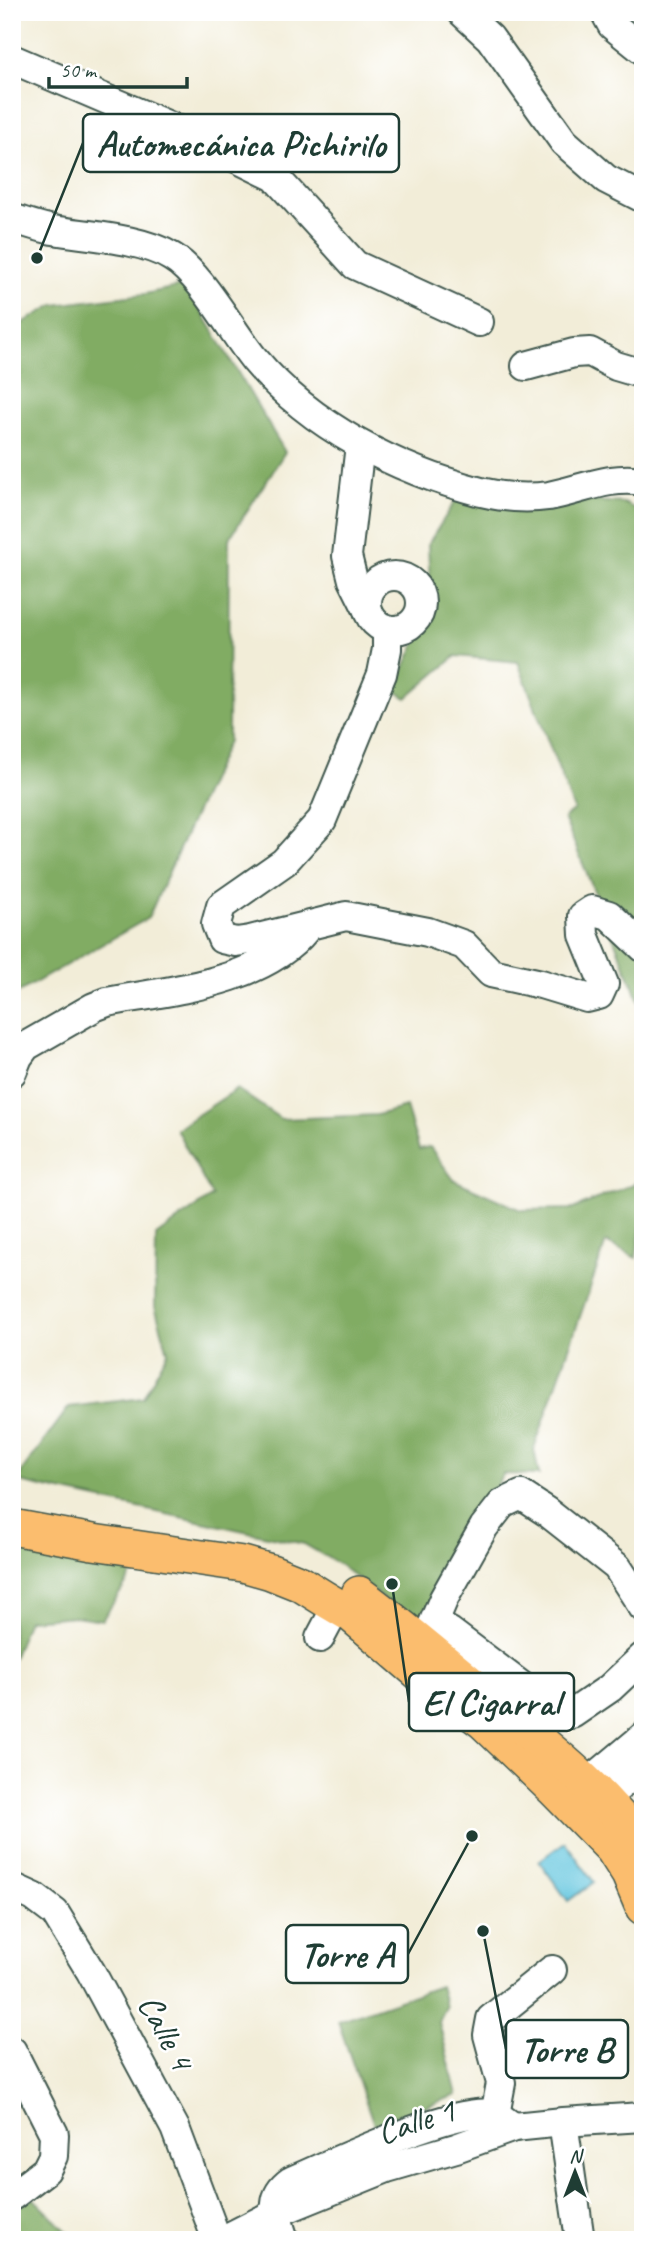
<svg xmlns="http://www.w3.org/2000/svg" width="655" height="2252" font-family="Caveat,sans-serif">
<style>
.forest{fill:#81ac64;stroke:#50744c;stroke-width:2}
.water{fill:#61c5de;stroke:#408189;stroke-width:2}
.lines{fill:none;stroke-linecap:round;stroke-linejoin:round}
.minor-casing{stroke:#3f574d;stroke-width:32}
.major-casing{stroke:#3f574d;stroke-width:38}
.minor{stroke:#fff;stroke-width:28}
.major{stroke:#fbbd6e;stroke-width:35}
.labels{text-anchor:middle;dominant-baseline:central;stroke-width:5;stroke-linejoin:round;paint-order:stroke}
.street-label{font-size:35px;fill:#1f3d34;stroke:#fff}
.leader{fill:none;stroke:#1f3d34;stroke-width:2.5}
.callout-dot{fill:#1f3d34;stroke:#fff;stroke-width:2.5}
.callout{fill:#fff;stroke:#1f3d34;stroke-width:2.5}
.callout-label{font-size:37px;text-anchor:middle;font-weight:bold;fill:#1f3d34}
</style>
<rect width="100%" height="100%" fill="#fff"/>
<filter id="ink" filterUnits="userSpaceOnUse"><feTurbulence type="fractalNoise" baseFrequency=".0143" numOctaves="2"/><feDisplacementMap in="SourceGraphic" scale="14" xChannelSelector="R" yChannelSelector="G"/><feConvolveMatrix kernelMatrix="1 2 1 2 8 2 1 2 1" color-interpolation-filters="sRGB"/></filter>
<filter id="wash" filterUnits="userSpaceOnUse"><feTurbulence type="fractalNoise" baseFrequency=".00686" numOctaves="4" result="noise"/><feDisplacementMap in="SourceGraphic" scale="28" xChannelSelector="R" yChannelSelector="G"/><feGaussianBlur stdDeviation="1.57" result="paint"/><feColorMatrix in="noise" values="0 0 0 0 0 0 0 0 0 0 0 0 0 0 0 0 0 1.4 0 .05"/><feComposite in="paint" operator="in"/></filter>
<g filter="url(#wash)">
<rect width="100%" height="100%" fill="#f2edd8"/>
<!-- forest -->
<g class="forest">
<polygon points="186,285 285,452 229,539 228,741 148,918 12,996 12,329 54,305 145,294"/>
<polygon points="456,500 582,500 624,503 643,513 643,1010 564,818 574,810 518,662 456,656 407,698 394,690 431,611 428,544"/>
<polygon points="237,1089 281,1119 377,1115 406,1107 419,1149 430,1147 454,1180 521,1210 573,1209 643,1180 643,1213 636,1258 606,1242 534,1449 539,1475 503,1474 419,1626 340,1565 304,1544 15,1481 69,1407 143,1398 168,1352 155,1306 156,1236 212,1196 176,1129"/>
<polygon points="12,1539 139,1564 102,1620 75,1616 28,1620 12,1661"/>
<polygon points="440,1986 446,2007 439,2022 457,2095 374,2125 338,2021"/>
<polygon points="33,2198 76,2240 12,2240 12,2210"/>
</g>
<!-- water -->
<polygon class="water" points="565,1842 594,1882 568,1901 539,1861"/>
</g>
<g filter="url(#ink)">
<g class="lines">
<defs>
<g id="minor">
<polyline points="462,12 490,38 564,142 606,179 643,198"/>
<polyline points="605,12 612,25 643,50"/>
<polyline points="12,59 183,132 275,177 355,265 479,322"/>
<path d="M12,218C26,223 39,227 53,230C89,236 141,238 172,257C201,274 232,332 255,360C311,427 397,470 481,492C502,497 527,499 549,496C581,490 610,475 643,481"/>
<polyline points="526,366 574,353 590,352 616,366 643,374"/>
<polyline points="360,445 347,556 353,580 368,610"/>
<circle cx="394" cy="603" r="27"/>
<polyline points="387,629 387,649 382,674 322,820 284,862 221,906 216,924 222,939 236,942 250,940 346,916 428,932 464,945 491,973 541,984 587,998 599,995 604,984 584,935 583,916 592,910 609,915 643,947"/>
<path d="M12,1072L18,1057L26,1046L94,1007L107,1002C171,990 263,983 306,929"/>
<polyline points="434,1623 450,1632 556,1712 572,1714 610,1688 643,1657"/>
<polyline points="320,1638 337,1606"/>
<polyline points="424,1645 444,1598 484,1527 502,1504 521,1495 547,1512 617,1567 643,1607"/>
<polyline points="580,1802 588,1783 643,1737"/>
<polyline points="586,1807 603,1800 643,1766"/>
<polyline points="12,1887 34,1897 55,1913 91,1972 175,2128 217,2240"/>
<polyline points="12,2051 54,2134 53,2156 46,2170 12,2196"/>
<polyline points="495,2115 501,2083 488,2035 491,2019 552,1970"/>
<polyline points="563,2122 580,2240"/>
<polyline points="223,2240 276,2213 387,2168 456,2148 514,2127 563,2122 643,2117"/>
<path d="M284,2240C277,2216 267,2198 291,2181C328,2165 461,2102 496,2115C502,2118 508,2124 514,2127"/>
</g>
<g id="major">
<polyline points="12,1527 93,1542 243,1564 271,1572 301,1584 325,1599 352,1615 435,1686 484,1722 553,1788 613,1849 629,1874 643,1907"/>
<path d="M359,1594C406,1629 451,1668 497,1706C549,1749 603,1791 643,1847"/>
</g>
</defs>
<!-- minor casing -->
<use href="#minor" class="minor-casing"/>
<!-- major casing -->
<use href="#major" class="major-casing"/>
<!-- minor -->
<use href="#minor" class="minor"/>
<!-- major -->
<use href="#major" class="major"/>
</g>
</g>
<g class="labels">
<!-- street labels -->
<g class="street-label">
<text transform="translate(166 2032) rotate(62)">Calle 4</text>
<text transform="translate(416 2121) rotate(-18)">Calle 1</text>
</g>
</g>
<!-- callouts -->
<path class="leader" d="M37 258L83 143M392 1584L409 1702M472 1836L408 1954M483 1931L506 2049"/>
<g class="callout-dot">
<circle cx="37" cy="258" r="7"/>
<circle cx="392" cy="1584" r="7"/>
<circle cx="472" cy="1836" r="7"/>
<circle cx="483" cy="1931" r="7"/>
</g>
<g class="callout">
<rect x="83" y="114" width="316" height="58" rx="7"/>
<rect x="409" y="1673" width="165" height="58" rx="7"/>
<rect x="286" y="1925" width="122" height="58" rx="7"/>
<rect x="506" y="2020" width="122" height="58" rx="7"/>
</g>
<g class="callout-label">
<text x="241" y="156">Automecánica Pichirilo</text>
<text x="491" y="1715">El Cigarral</text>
<text x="347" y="1967">Torre A</text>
<text x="567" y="2062">Torre B</text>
</g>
<!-- margin -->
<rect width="655" height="2252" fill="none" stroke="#fff" stroke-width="42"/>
<!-- north arrow -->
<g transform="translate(575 2172)" stroke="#ffffff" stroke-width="5" paint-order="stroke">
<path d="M0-5L12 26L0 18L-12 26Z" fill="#1f3d34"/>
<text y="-10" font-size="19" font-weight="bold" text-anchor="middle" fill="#1f3d34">N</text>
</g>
<!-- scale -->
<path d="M49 77v10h138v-10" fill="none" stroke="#1f3d34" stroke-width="3.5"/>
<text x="60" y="77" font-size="21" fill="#1f3d34" stroke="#ffffff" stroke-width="5" paint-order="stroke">50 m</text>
</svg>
